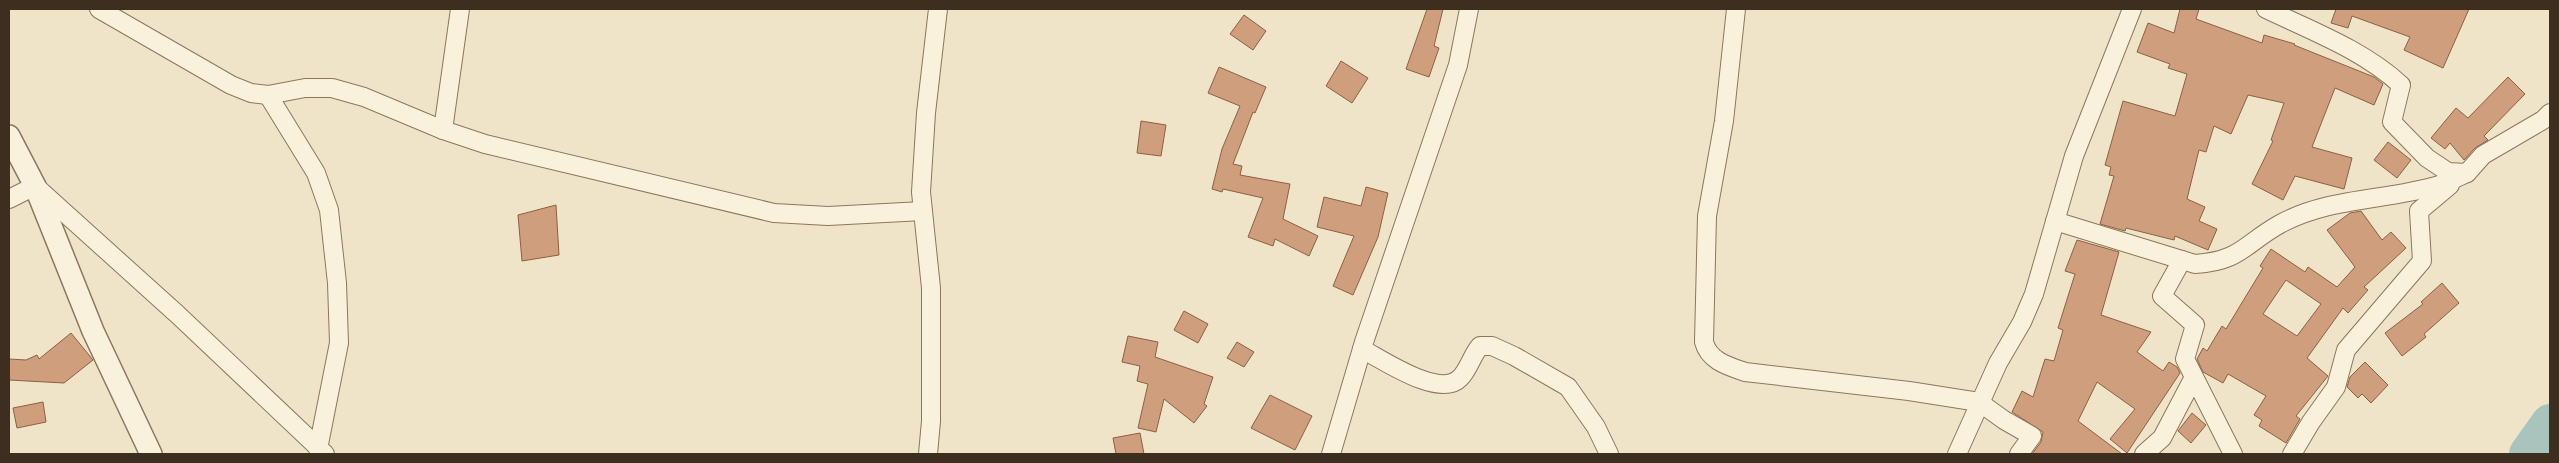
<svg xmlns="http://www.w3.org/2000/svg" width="2559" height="463" font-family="'Source Serif 4',serif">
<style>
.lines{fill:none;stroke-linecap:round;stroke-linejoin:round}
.river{stroke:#a9c4bc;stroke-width:38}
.building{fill:#cf9f7d;stroke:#8d5f41;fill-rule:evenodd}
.minor-casing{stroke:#8d765c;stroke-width:20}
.tertiary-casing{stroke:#8d765c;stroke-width:24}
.minor{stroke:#faf1dc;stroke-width:18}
.tertiary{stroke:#faf1dc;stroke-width:21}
</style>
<rect width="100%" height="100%" fill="#f0e4c8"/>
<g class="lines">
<!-- river -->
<polyline class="river" points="2528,454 2550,423"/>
</g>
<!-- building -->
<g class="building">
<polygon points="1427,9 1443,9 1434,46 1439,48 1429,77 1406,69"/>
<polygon points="2180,9 2199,9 2196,19 2262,43 2264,35 2295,44 2294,45 2374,77 2383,84 2374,105 2335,88 2312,147 2352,158 2344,189 2295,176 2283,200 2252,184 2273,141 2271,140 2284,103 2248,95 2231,134 2214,126 2206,152 2199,150 2187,199 2205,207 2199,221 2217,229 2208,250 2175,236 2174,240 2126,228 2125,231 2100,224 2114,176 2109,175 2111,167 2105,165 2123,101 2175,116 2187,74 2168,68 2170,64 2137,52 2148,23 2174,33"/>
<polygon points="2336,9 2469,9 2443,68 2404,50 2410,37 2352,16 2348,28 2331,23"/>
<polygon points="1244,15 1266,31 1253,50 1230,34"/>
<polygon points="1341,61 1368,78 1352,103 1326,86"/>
<polygon points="1219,67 1266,87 1255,113 1253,112 1233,164 1242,166 1240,175 1290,184 1283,219 1318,236 1309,256 1275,239 1273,246 1248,237 1263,198 1223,189 1222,192 1212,189 1222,149 1240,106 1208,93"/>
<polygon points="2508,77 2525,94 2484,136 2488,140 2475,148 2464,160 2450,143 2445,149 2431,138 2456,108 2468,118"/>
<polygon points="1141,121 1166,125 1161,156 1137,153"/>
<polygon points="2388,142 2411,160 2397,178 2374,160"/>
<polygon points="1366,187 1388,193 1378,237 1353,295 1333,286 1354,236 1317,227 1324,197 1361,206"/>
<polygon points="556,205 559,255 522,261 518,215"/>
<path d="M2361,211L2382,240L2391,232L2406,248L2364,287L2368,290L2348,313L2343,308L2307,358L2328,376L2296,416L2300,419L2286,443L2259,426L2262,420L2254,415L2266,396L2228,374L2223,383L2203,372L2197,359L2203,348L2207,351L2222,326L2226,329L2263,268L2260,266L2271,249L2305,272L2308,267L2337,287L2355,267L2327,230L2350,213ZM2286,280L2321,304L2297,336L2263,314Z"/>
<polygon points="2077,240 2119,252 2101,315 2151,332 2137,352 2163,371 2169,362 2177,367 2180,373 2127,453 2110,439 2135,409 2097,382 2078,421 2122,454 2032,454 2041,442 2043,432 2012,412 2022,391 2033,397 2045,359 2054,361 2063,330 2058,328 2075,274 2065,271"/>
<polygon points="2442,283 2459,303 2424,334 2426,337 2402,356 2385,333 2423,304 2421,302"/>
<polygon points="1184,311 1208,324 1198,343 1174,330"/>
<polygon points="71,333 93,360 64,383 9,380 9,359 26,360 37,355 39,359"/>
<polygon points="1128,336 1158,342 1155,357 1213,377 1204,404 1207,406 1194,423 1164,399 1156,432 1138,428 1148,384 1137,381 1140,366 1122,362"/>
<polygon points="1237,342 1254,352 1244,367 1227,358"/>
<polygon points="2365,362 2388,385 2371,403 2362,394 2358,398 2347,387 2350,377"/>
<polygon points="1270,395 1312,416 1295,450 1251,428"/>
<polygon points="43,402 46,422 17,428 13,408"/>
<polygon points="2192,413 2206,425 2191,443 2178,431"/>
<polygon points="1140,433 1144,454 1116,454 1113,438"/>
</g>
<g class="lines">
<defs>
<g id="minor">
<polyline points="99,9 231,85 251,93 268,95 305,88 332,88 364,97 443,130 485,144 774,213 828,216 923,211"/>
<path d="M1736,9L1724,121L1707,216L1704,342C1709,361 1728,366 1745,372L1909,391L1979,402L2004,420L2032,436L2019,454"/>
<path d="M2266,9C2312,31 2363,50 2401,85L2392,122L2427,158L2448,172L2467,173L2483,155L2543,120L2550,113"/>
<polyline points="268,95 316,173 329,210 337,283 339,343 318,449"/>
<polyline points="443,130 460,9"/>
<polyline points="9,199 35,186 177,314 325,454"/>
<path d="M2055,221L2195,264C2241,261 2244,244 2280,224C2329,197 2386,201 2439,185C2448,182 2458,177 2467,173"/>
<polyline points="2182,260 2162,296 2195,325 2185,359 2233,454"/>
<path d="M1362,349C1383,360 1440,399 1460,378C1469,369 1472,355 1480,346H1492L1514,356L1568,387L1596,427L1609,454"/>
<polyline points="928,454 931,421 931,288 921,192 926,113 938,9"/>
<polyline points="1331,454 1364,342 1458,65 1469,9"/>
<polyline points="1957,454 1998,363 2022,322 2034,294 2074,156 2132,9"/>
<polyline points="2144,454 2162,438 2193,379"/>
<polyline points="2292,454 2311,422 2336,387 2346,350 2422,261 2419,211 2450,185"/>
</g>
<polyline id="tertiary" points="9,136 35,186 93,331 151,454"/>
</defs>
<!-- minor casing -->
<use href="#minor" class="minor-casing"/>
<!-- tertiary casing -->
<use href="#tertiary" class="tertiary-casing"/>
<!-- minor -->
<use href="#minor" class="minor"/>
<!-- tertiary -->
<use href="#tertiary" class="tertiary"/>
</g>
<!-- border -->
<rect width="2559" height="463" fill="none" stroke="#3d2e20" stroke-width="20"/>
</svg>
